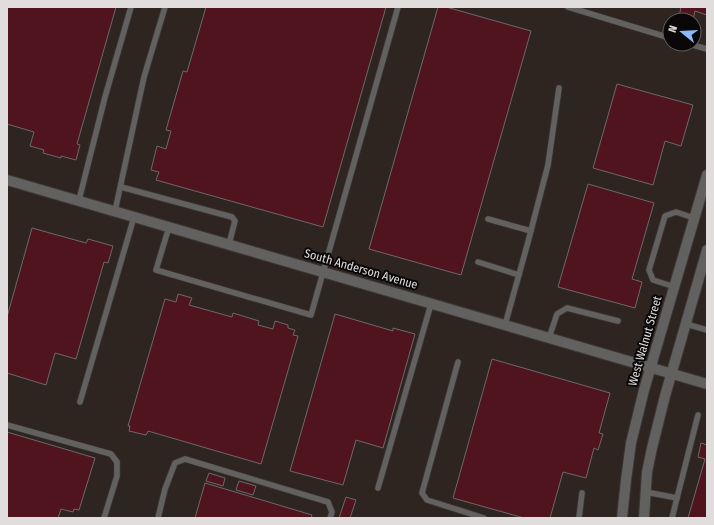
<svg xmlns="http://www.w3.org/2000/svg" width="714" height="525" font-family="'Fira Sans Condensed',sans-serif">
<style>
.built{fill:#2e2521;fill-rule:evenodd}
.building{fill:#50141e;stroke:#6d6868}
.lines{fill:none;stroke-linecap:round;stroke-linejoin:round}
.service-casing{stroke:#3b3836;stroke-width:7}
.minor-casing{stroke:#3b3836;stroke-width:12}
.tertiary-casing{stroke:#3b3836;stroke-width:12}
.service{stroke:#626160;stroke-width:5.5}
.minor{stroke:#626160;stroke-width:10}
.tertiary{stroke:#626160;stroke-width:10}
.labels{text-anchor:middle;dominant-baseline:central;stroke-width:4;stroke-linejoin:round;paint-order:stroke}
.street-label{font-size:12px;fill:#e0dddc;stroke:#090707}
</style>
<rect width="100%" height="100%" fill="#201d1b"/>
<!-- built -->
<path class="built" d="M7,7H707V518H7ZM670,20H694V44H670Z"/>
<!-- building -->
<g class="building">
<polygon points="7,7 116,7 77,144 80,145 76,160 61,156 61,158 43,153 44,150 30,146 34,132 7,124"/>
<polygon points="206,7 386,7 323,227 156,180 159,172 151,170 157,146 166,149 171,131 166,130 183,71 187,72"/>
<polygon points="438,7 446,7 531,31 461,275 369,249"/>
<polygon points="680,7 707,7 707,15 695,11 693,20 690,20 679,17 681,7"/>
<polygon points="617,84 693,105 681,146 665,141 653,185 593,168"/>
<polygon points="588,184 654,203 632,279 642,282 635,308 558,287"/>
<polygon points="32,228 86,243 88,239 113,246 108,263 104,262 76,359 55,353 46,385 7,373 7,317"/>
<polygon points="178,294 192,298 189,305 232,317 233,313 259,321 258,325 273,329 275,321 288,325 288,328 295,330 293,335 298,336 261,464 148,431 146,435 129,431 130,426 128,426 165,299 176,302"/>
<polygon points="335,314 393,331 393,328 415,334 383,448 356,440 343,485 290,471"/>
<polygon points="492,359 610,393 599,433 603,434 598,450 594,448 586,478 563,472 550,518 524,518 453,498"/>
<polygon points="7,432 95,458 79,510 74,509 73,512 61,509 58,518 7,518"/>
<polygon points="701,443 707,445 707,518 688,518 705,459 698,457"/>
<polygon points="209,473 225,478 223,486 206,481"/>
<polygon points="239,481 256,486 253,495 236,490"/>
<polygon points="205,483 312,515 311,518 195,518"/>
<polygon points="346,497 356,500 350,518 339,518"/>
</g>
<g class="lines">
<defs>
<g id="service">
<polyline points="568,7 670,38"/>
<polyline points="689,44 707,49"/>
<polyline points="121,187 232,217 235,221 229,244"/>
<polyline points="79,200 105,97 131,7"/>
<polyline points="115,211 144,77 165,7"/>
<polyline points="488,219 531,231"/>
<polyline points="169,227 156,270 311,315 398,7"/>
<polyline points="478,262 519,275"/>
<polyline points="675,287 653,280 649,270 665,216 676,212 694,218"/>
<polyline points="686,324 707,330"/>
<polyline points="505,325 528,242 548,165 559,88"/>
<polyline points="549,338 557,314 567,308 618,321"/>
<polyline points="458,362 422,493 427,500 484,518"/>
<polyline points="80,402 134,217"/>
<polyline points="7,425 111,454 117,462 117,476 104,518"/>
<polyline points="378,488 431,304"/>
<polyline points="646,492 677,498 672,518"/>
<polyline points="677,498 698,415"/>
<polyline points="158,518 165,489 175,463 185,459 328,502 332,512 330,518"/>
<polyline points="579,518 582,493"/>
</g>
<polyline id="minor" points="7,180 707,384"/>
<g id="tertiary">
<polyline points="622,518 626,480 631,443 644,390 707,175"/>
<polyline points="644,518 647,472 652,448 665,396 707,250"/>
</g>
</defs>
<!-- service casing -->
<use href="#service" class="service-casing"/>
<!-- minor casing -->
<use href="#minor" class="minor-casing"/>
<!-- tertiary casing -->
<use href="#tertiary" class="tertiary-casing"/>
<!-- service -->
<use href="#service" class="service"/>
<!-- minor -->
<use href="#minor" class="minor"/>
<!-- tertiary -->
<use href="#tertiary" class="tertiary"/>
</g>
<g class="labels">
<!-- street labels -->
<g class="street-label">
<text transform="translate(361 269) rotate(16)">South Anderson Avenue</text>
<text transform="translate(645 341) rotate(-74)">West Walnut Street</text>
</g>
</g>
<!-- border -->
<rect width="714" height="525" fill="none" stroke="#e0dddc" stroke-width="16"/>
<!-- north arrow -->
<g transform="translate(682 32) rotate(288)"><circle r="19" fill="#090707" stroke="#5f5d5c"/>
<path d="M0-3L7 15L0 10L-7 15Z" fill="#8db9fc"/>
<text y="-6" font-size="11" font-weight="bold" text-anchor="middle" fill="#e0dddc">N</text>
</g>
</svg>
